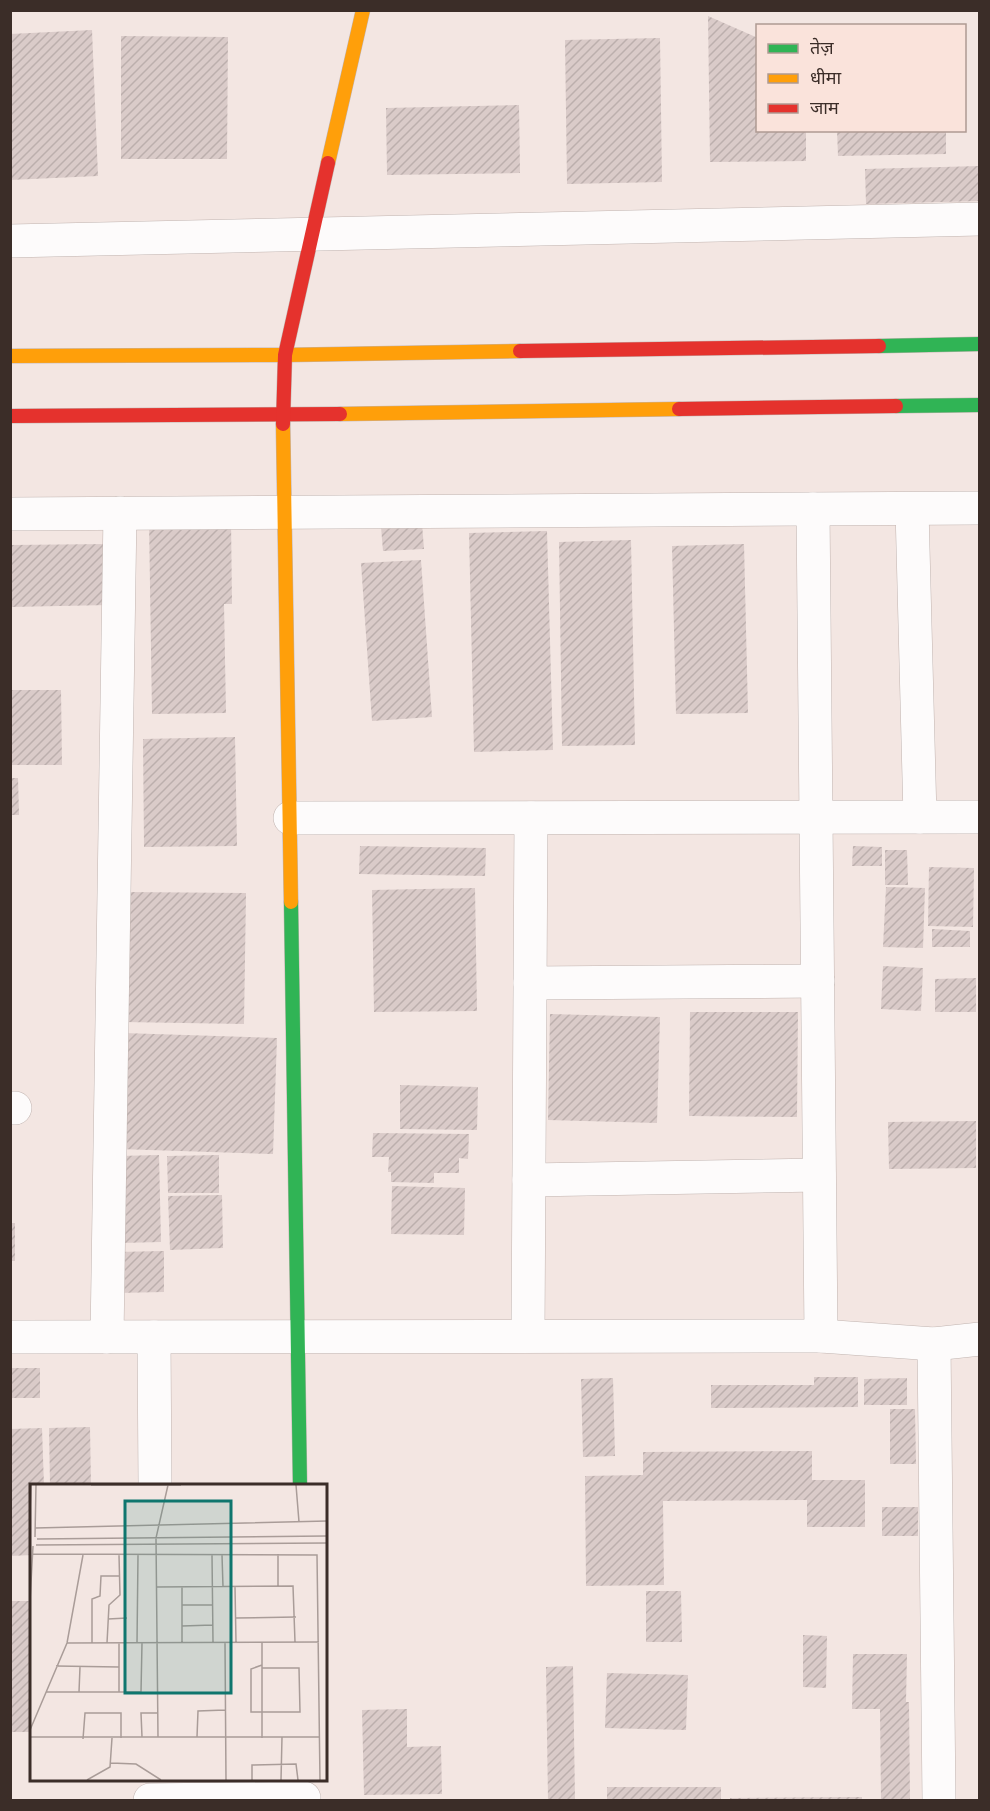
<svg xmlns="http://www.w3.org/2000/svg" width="990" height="1811" font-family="Raleway,'Noto Sans Devanagari',sans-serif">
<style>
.building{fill:url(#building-hatch)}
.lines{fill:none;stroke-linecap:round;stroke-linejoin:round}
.street-casing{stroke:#c1b4b0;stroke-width:34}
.fast-casing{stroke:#c1b4b0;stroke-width:15}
.slow-casing{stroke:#c1b4b0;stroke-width:15}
.jam-casing{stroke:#c1b4b0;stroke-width:15}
.street{stroke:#fdfbfb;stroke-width:33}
.fast{stroke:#30b455;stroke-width:14}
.slow{stroke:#ff9f0a;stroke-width:14}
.jam{stroke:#e5322d;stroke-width:14}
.inset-road{fill:none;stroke:#a99c98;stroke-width:1.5}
.view{fill:#0f766e;fill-opacity:0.15;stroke:#0f766e;stroke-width:3}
.inset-edge{fill:none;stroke:#3b2d28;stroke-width:3}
</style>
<defs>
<pattern id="building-hatch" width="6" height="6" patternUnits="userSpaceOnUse" patternTransform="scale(1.5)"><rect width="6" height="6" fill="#dacbc9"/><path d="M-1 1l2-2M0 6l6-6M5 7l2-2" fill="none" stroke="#bcafad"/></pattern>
</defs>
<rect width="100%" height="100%" fill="#f3e6e2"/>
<!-- building -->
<g class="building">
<polygon points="708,16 758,38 758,130 806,130 806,161 710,162"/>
<polygon points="92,30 98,176 10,180 10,34"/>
<polygon points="121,36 228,37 227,159 121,159"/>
<polygon points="660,38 662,182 567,184 565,40"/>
<polygon points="519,105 520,173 387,175 386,108"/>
<polygon points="837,130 946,130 946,154 838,156"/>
<polygon points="980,166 980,201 866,204 865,169"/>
<polygon points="231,520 232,604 224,604 226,713 152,714 149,522"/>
<polygon points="422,524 424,549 383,551 381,527"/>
<polygon points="547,531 553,750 474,752 469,533"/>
<polygon points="631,540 635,745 562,746 559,542"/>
<polygon points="109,544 110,605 10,607 10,545"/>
<polygon points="744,544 748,713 676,714 672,546"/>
<polygon points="421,560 432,717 372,721 361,563"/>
<polygon points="10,690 61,690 62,765 10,765"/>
<polygon points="235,737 237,846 144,847 143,739"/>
<polygon points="10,778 18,778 19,815 10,815"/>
<polygon points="360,846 486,848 485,876 359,874"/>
<polygon points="853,846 882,847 882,866 852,866"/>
<polygon points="885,850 907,850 908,885 885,885"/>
<polygon points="929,867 974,868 973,927 928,926"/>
<polygon points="886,887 925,888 923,948 883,947"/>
<polygon points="475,888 477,1011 374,1012 372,890"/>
<polygon points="125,892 246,893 244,1024 123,1022"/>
<polygon points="932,929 970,931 970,947 932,947"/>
<polygon points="883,966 923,968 921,1011 881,1009"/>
<polygon points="976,978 976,1012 935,1012 935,979"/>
<polygon points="690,1012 798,1012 797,1117 689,1116"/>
<polygon points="550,1014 660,1017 657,1123 548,1120"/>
<polygon points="123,1033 277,1038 273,1154 119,1149"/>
<polygon points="400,1085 478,1087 477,1130 400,1129"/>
<polygon points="976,1121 976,1168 889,1169 888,1122"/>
<polygon points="373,1133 469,1134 468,1159 459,1158 459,1173 434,1173 434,1183 391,1182 391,1172 388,1172 389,1157 372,1157"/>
<polygon points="159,1155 161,1242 121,1243 119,1156"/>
<polygon points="219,1155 219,1193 168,1193 167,1156"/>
<polygon points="392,1186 465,1188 464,1235 391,1234"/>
<polygon points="222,1195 223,1248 170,1250 168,1196"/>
<rect x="10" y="1223" width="5" height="38"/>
<polygon points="164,1251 164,1292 117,1293 116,1252"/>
<rect x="10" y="1368" width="30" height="30"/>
<polygon points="814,1377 858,1377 858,1407 711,1408 711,1385 814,1385"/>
<polygon points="613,1378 615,1456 583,1457 581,1379"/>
<polygon points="907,1378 907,1405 864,1405 864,1379"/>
<polygon points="890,1409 915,1409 916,1464 890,1464"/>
<polygon points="90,1427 91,1486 50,1486 49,1428"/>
<polygon points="42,1428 44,1486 32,1486 32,1555 10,1556 10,1429"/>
<polygon points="812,1451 812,1480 865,1480 865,1527 807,1527 807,1500 663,1501 664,1585 586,1586 585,1476 643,1475 643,1452"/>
<rect x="882" y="1507" width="36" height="29"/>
<polygon points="646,1591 681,1591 682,1642 646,1642"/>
<rect x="10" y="1601" width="22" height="131"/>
<polygon points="803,1635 827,1636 826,1688 803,1687"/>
<polygon points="853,1654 907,1654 906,1702 909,1702 910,1800 881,1800 880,1709 852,1709"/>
<polygon points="573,1666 575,1800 548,1800 546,1667"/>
<polygon points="607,1673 688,1675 686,1730 605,1728"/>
<polygon points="407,1709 407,1747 441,1746 442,1794 364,1795 362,1710"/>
<rect x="607" y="1787" width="114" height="13"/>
<polygon points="862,1797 862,1800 730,1800 730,1798"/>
</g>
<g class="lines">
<defs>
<g id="street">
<polyline points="10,241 980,219"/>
<polyline points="813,509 821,1336"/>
<polyline points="912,509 920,817"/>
<polyline points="10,514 980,508"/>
<polyline points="290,818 980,817"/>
<polyline points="530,983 818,981"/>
<polyline points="10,1108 15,1108"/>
<polyline points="529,1180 819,1175"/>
<polyline points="528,1336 531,818"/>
<polyline points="10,1337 821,1336 934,1344 980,1339"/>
<polyline points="107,1337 120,513"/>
<polyline points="154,1337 155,1486"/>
<polyline points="934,1344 939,1800"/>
<polyline points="150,1800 304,1798"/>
</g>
<g id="fast">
<polyline points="879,346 980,344"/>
<polyline points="896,406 980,405"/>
<polyline points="291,902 300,1486"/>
</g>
<g id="slow">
<polyline points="328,163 363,10"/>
<polyline points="10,356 285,355 520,351"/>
<polyline points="340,414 679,409"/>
<polyline points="283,424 291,902"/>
</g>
<g id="jam">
<polyline points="520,351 879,346"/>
<polyline points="679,409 896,406"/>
<polyline points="10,416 340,414"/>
<polyline points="283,424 285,355 328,163"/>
</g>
</defs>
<!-- street casing -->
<use href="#street" class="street-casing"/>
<!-- fast casing -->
<use href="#fast" class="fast-casing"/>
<!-- slow casing -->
<use href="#slow" class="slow-casing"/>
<!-- jam casing -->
<use href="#jam" class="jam-casing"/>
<!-- street -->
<use href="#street" class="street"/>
<!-- fast -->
<use href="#fast" class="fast"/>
<!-- slow -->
<use href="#slow" class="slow"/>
<!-- jam -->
<use href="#jam" class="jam"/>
</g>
<!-- overview -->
<g transform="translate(30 1484)">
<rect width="297" height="297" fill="#f3e6e2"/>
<path class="inset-road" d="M61,1H151M266,1L269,38M0,29L1,1M5,44L297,37M5,53L6,1M7,55L296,52M6,61L297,59M3,70L287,71L290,296M248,70V102M182,71L183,158M192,71L193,103M126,103L263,102L265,158M205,103L206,158M0,117L3,62M152,121H182M205,134L266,133M78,135L97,134M152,142L183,141M152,158V103M232,158V254M37,159L289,158M62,159V115L70,112L71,92H89M77,159L79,121L90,111L89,71M89,159V208M107,159L108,71M195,159L196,296M232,181L221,185V228H270L269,184H232M26,182L89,183M16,208H111L112,159M49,208L50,183M0,246L37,159L53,71M0,253H289M112,253L111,229H128M128,253L126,54L138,1M167,253L168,227L195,226M53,255L55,229H91V254M81,279L106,280L131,296M57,296L80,283L82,254M222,296V281L266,280L268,296M251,296L252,253"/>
<path class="view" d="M95,17H201V209H95Z"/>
<rect width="297" height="297" class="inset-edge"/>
</g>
<!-- border -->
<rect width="990" height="1811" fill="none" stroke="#3b2d28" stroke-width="24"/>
<!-- legend -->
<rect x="756" y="24" width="210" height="108" fill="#fae3db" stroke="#ae9a93" stroke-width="1.5"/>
<rect x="768" y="44" width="30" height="9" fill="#30b455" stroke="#ae9a93" stroke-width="1.5"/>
<text x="810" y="54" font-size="18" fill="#3b2d28">तेज़</text>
<rect x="768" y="74" width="30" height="9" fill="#ff9f0a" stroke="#ae9a93" stroke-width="1.5"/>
<text x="810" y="84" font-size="18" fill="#3b2d28">धीमा</text>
<rect x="768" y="104" width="30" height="9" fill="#e5322d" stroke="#ae9a93" stroke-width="1.5"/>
<text x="810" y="114" font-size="18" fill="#3b2d28">जाम</text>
</svg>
